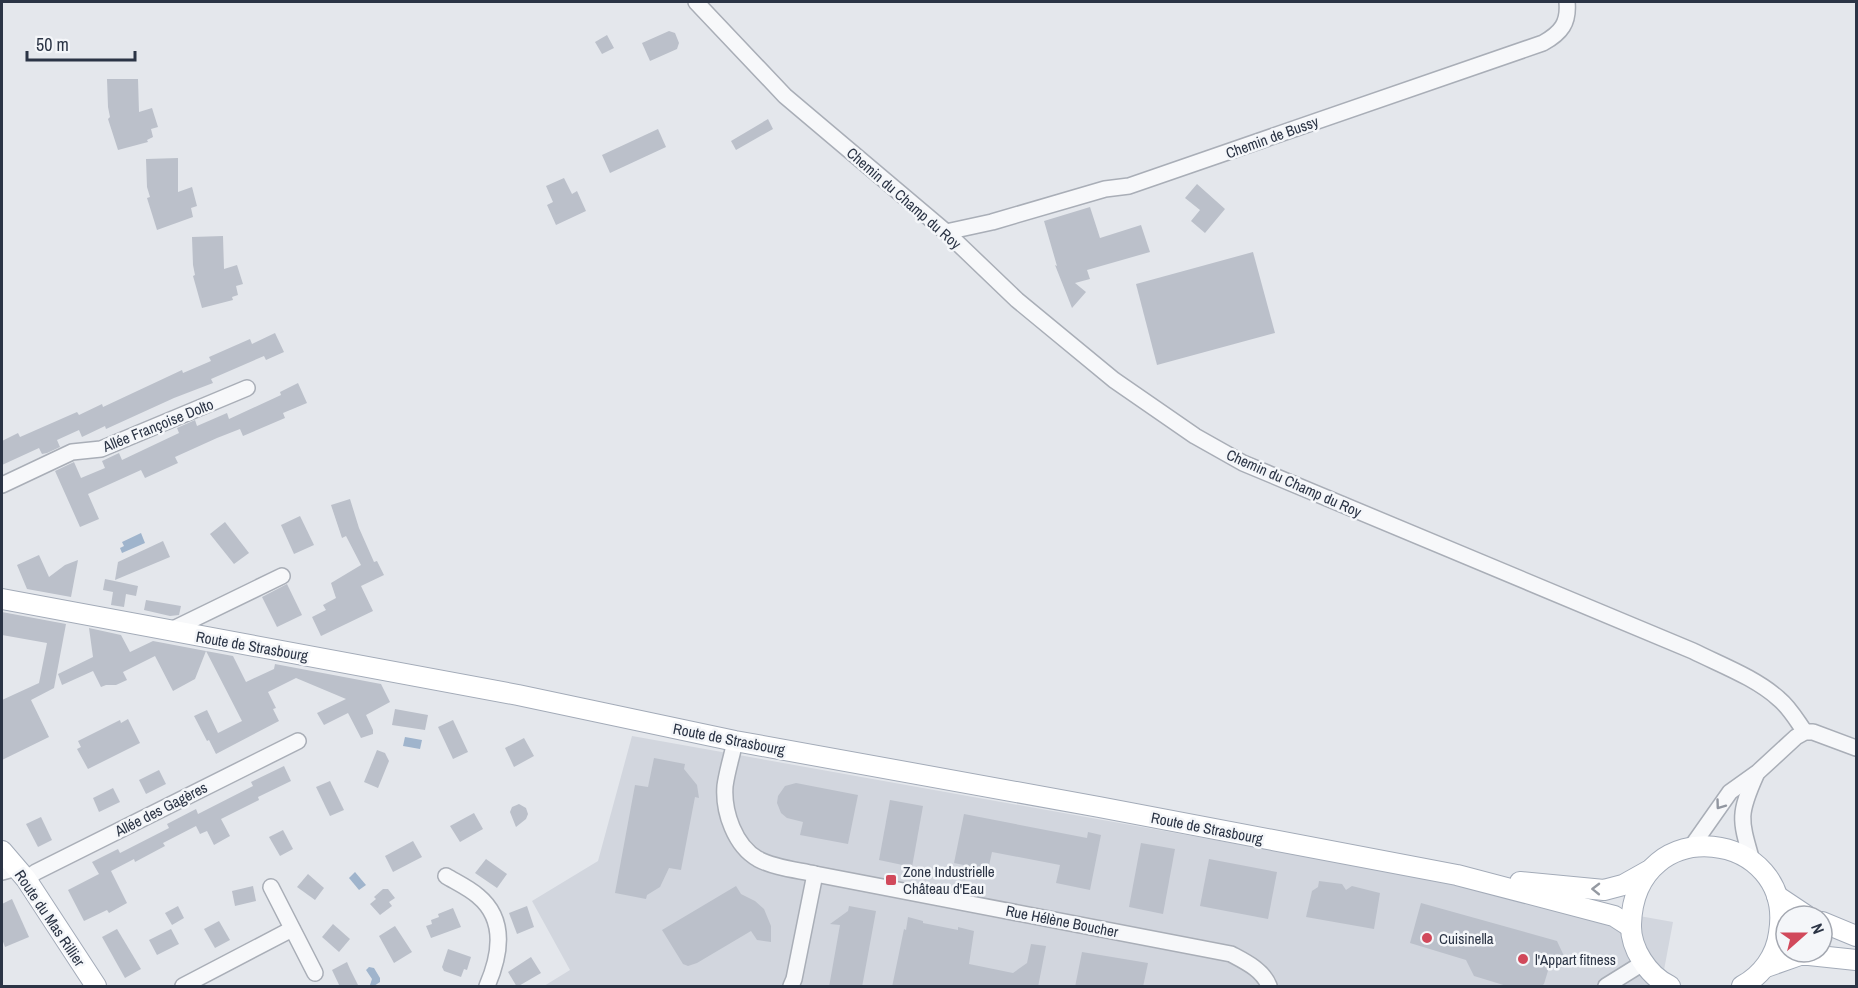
<svg xmlns="http://www.w3.org/2000/svg" width="1858" height="988" font-family="'Archivo Narrow',sans-serif">
<style>
.built{fill:#d2d6de}
.water{fill:#9fb4cc}
.building{fill:#bbc0ca}
.lines{fill:none;stroke-linecap:round;stroke-linejoin:round}
.minor-casing{stroke:#a9aeb7;stroke-width:18}
.major-casing{stroke:#a3abb8;stroke-width:22}
.minor{stroke:#f7f8fa;stroke-width:15}
.major{stroke:#fff;stroke-width:20}
.oneway{stroke:#9196a0}
.oneway2{stroke:#959aa2}
.poi-dot{fill:#d1495b;stroke:#f4f6f9;stroke-width:2}
.labels{text-anchor:middle;dominant-baseline:central;stroke-width:5;stroke-linejoin:round;paint-order:stroke}
.street-label{font-size:15px;fill:#2b3445;stroke:#f4f6f9}
.poi-label{font-size:15px;fill:#2b3445;stroke:#f4f6f9;text-anchor:start}
</style>
<rect width="100%" height="100%" fill="#e4e7ec"/>
<!-- built -->
<polygon class="built" points="632,736 1673,922 1661,986 544,986 570,970 532,901 598,861"/>
<!-- water -->
<g class="water">
<polygon points="141,533 145,543 122,553 120,548 124,546 122,542"/>
<polygon points="405,737 422,740 420,749 403,746"/>
<polygon points="355,872 366,885 359,890 349,878"/>
<polygon points="369,967 374,968 380,978 380,982 374,986 370,985 372,979 366,970"/>
</g>
<!-- building -->
<g class="building">
<polygon points="669,31 675,33 679,43 677,49 650,61 642,43"/>
<polygon points="607,35 614,48 602,54 595,42"/>
<polygon points="107,79 138,79 139,112 152,108 158,127 151,129 153,137 147,140 148,142 118,150 108,119 110,117 108,107"/>
<polygon points="768,119 773,129 736,150 731,141"/>
<polygon points="658,129 666,147 610,173 602,155"/>
<polygon points="178,158 178,192 192,187 197,206 191,208 193,217 157,230 147,198 150,197 147,187 146,159"/>
<polygon points="564,178 572,194 577,191 586,211 556,225 547,205 553,202 546,186"/>
<polygon points="1197,184 1225,209 1205,233 1191,221 1200,210 1185,198"/>
<polygon points="1090,207 1100,238 1141,225 1150,252 1087,270 1090,279 1075,283 1086,292 1072,308 1055,265 1057,266 1044,221"/>
<polygon points="223,236 224,269 237,265 243,284 236,286 238,295 232,297 233,300 202,308 193,276 195,275 193,265 192,237"/>
<polygon points="1253,252 1275,333 1157,365 1136,284"/>
<polygon points="275,333 284,352 266,360 264,356 211,379 213,383 174,398 106,429 105,426 82,437 79,430 57,440 60,447 47,453 42,454 39,448 2,465 2,441 18,433 20,437 77,412 79,415 102,404 103,407 182,370 183,373 211,361 209,357 250,339 252,344"/>
<polygon points="298,383 307,403 283,413 285,418 243,436 240,429 217,438 175,457 178,463 145,478 141,470 88,494 99,519 80,527 55,471 74,462 81,478 105,468 102,461 119,453 122,460 179,433 177,428 195,420 197,426 227,413 229,419 281,395 280,392"/>
<polygon points="350,499 359,528 374,562 377,561 384,575 361,586 373,611 321,636 312,617 326,610 323,605 336,598 331,583 361,565 346,536 342,538 331,505"/>
<polygon points="300,516 314,545 294,554 281,525"/>
<polygon points="225,522 249,553 234,564 210,534"/>
<polygon points="163,541 170,557 115,580 118,562"/>
<polygon points="39,555 49,577 65,565 78,560 71,597 27,589 17,565"/>
<polygon points="105,579 138,586 136,596 126,594 124,607 111,605 113,592 103,590"/>
<polygon points="287,584 302,615 277,627 262,597"/>
<polygon points="146,600 181,606 179,615 170,616 144,610"/>
<polygon points="2,612 66,624 54,688 31,700 49,737 2,760 2,700 39,683 47,643 2,635"/>
<polygon points="89,628 121,635 130,652 153,641 206,651 195,679 173,691 155,656 123,672 127,680 116,685 106,685 101,687 93,671 62,685 58,674 93,657"/>
<polygon points="206,651 233,656 246,682 274,669 275,664 381,684 390,702 366,715 373,730 373,734 361,738 348,713 324,725 317,713 346,699 296,678 268,692 276,708 273,709 279,721 216,754 209,740 207,741 194,716 207,710 218,733 242,721"/>
<polygon points="395,709 428,715 425,730 392,725"/>
<polygon points="128,719 140,743 88,769 77,749 81,747 78,741 120,720 121,723"/>
<polygon points="453,720 468,752 453,759 438,727"/>
<polygon points="524,738 534,756 514,767 505,748"/>
<polygon points="377,750 385,753 389,761 378,788 364,782"/>
<polygon points="654,758 685,764 684,769 697,785 699,798 695,797 681,870 669,868 660,887 647,895 646,899 615,893 635,785 648,787"/>
<polygon points="284,766 291,781 258,797 259,800 221,819 230,836 214,845 207,831 200,834 196,826 163,843 165,846 135,862 134,859 111,871 127,903 109,913 107,910 84,921 68,890 99,874 92,862 118,849 120,853 169,828 167,824 196,809 198,814 253,786 251,782"/>
<polygon points="159,770 166,784 146,794 139,780"/>
<polygon points="330,781 344,810 330,816 316,787"/>
<polygon points="796,783 858,795 848,844 800,835 803,822 787,818 781,813 777,803 778,796 785,786"/>
<polygon points="113,788 120,802 99,812 93,798"/>
<polygon points="890,800 923,806 912,867 879,860"/>
<polygon points="519,804 526,808 528,814 526,819 516,827 510,812 512,807"/>
<polygon points="474,813 483,829 460,842 450,826"/>
<polygon points="964,814 1087,838 1088,832 1101,835 1090,890 1056,883 1060,865 992,852 988,870 954,863"/>
<polygon points="41,817 52,840 38,847 26,824"/>
<polygon points="283,830 293,849 280,856 269,837"/>
<polygon points="413,841 422,857 393,872 385,856"/>
<polygon points="1141,843 1175,849 1163,914 1129,907"/>
<polygon points="486,859 507,874 497,888 475,873"/>
<polygon points="1209,859 1277,872 1268,919 1200,906"/>
<polygon points="308,874 324,888 315,900 297,887"/>
<polygon points="1319,881 1342,884 1346,890 1352,886 1380,893 1374,929 1306,917 1312,891 1318,887"/>
<polygon points="253,886 256,901 235,906 232,891"/>
<polygon points="736,886 741,894 755,901 764,909 771,926 771,942 757,940 751,931 697,963 688,966 683,964 662,930"/>
<polygon points="383,889 388,889 395,898 389,902 392,906 380,915 370,904 376,899 374,897"/>
<polygon points="12,899 29,937 5,947 2,939 2,904"/>
<polygon points="1421,903 1557,941 1564,956 1550,964 1544,984 1540,987 1510,987 1474,976 1466,960 1410,943"/>
<polygon points="178,906 184,918 172,925 165,913"/>
<polygon points="527,906 534,927 517,934 509,913"/>
<polygon points="849,906 876,911 862,987 829,987 840,925 830,924 848,911"/>
<polygon points="453,908 461,927 431,938 426,926 432,924 431,920 439,917 438,914"/>
<polygon points="908,917 923,921 923,923 958,930 958,927 974,931 969,964 1013,973 1027,963 1031,944 1046,946 1038,987 892,987 904,929 906,930"/>
<polygon points="219,921 230,940 215,948 204,929"/>
<polygon points="333,924 350,939 339,952 322,937"/>
<polygon points="395,926 412,952 394,963 379,936"/>
<polygon points="117,929 141,969 125,978 102,937"/>
<polygon points="171,929 179,944 157,955 149,940"/>
<polygon points="448,949 471,957 467,970 464,969 461,977 444,971 442,967"/>
<polygon points="1082,952 1148,963 1143,987 1075,987"/>
<polygon points="531,957 541,973 517,987 508,972"/>
<polygon points="347,962 350,969 359,987 340,987 332,970"/>
</g>
<g class="lines">
<defs>
<g id="minor">
<path d="M696,2L785,96L946,232L1017,300L1114,380L1195,436L1243,463L1693,651C1721,665 1756,678 1779,699C1790,708 1797,721 1805,732"/>
<path d="M946,232L992,222L1105,189L1129,186L1543,43C1561,33 1569,23 1567,2"/>
<polyline points="2,485 72,452 101,449 247,388"/>
<polyline points="169,631 282,576"/>
<path d="M735,741C732,756 727,771 725,786C723,812 735,846 758,859C775,868 797,870 815,874L1231,954C1246,962 1263,970 1269,986"/>
<polyline points="1692,846 1730,792 1758,772 1796,737 1805,732 1813,732 1856,748"/>
<path d="M1752,861C1740,819 1738,815 1756,775"/>
<polyline points="2,872 17,868"/>
<path d="M446,876C456,882 469,888 478,896C507,920 500,956 487,986"/>
<polyline points="26,879 36,872 298,741"/>
<polyline points="271,887 315,973"/>
<polyline points="183,986 292,929"/>
<polyline points="791,986 794,979 815,874"/>
<polyline points="1606,986 1643,963"/>
</g>
<g id="major">
<polyline points="2,599 518,695 735,741 1099,807 1457,875 1614,916 1631,927"/>
<polyline points="2,851 26,879 96,986"/>
<polyline points="1520,882 1604,890 1623,885 1648,871"/>
<polyline points="1777,896 1807,916"/>
<polyline points="1822,922 1856,936"/>
<polyline points="1766,967 1800,955 1809,955 1856,960"/>
<path d="M1670,986C1648,976 1630,948 1631,924C1635,809 1796,830 1779,933C1776,956 1762,975 1742,986"/>
</g>
</defs>
<!-- minor casing -->
<use href="#minor" class="minor-casing"/>
<!-- major casing -->
<use href="#major" class="major-casing"/>
<!-- minor -->
<use href="#minor" class="minor"/>
<!-- major -->
<use href="#major" class="major"/>
</g>
<!-- one-way arrows -->
<defs><path id="oneway-chevron" d="M-2-3.5L2.5 0L-2 3.5" fill="none" stroke-width="1.6" stroke-linecap="round" stroke-linejoin="round" transform="scale(1.5)"/></defs>
<use class="oneway" href="#oneway-chevron" transform="translate(1720 805) rotate(126)"/>
<use class="oneway2" href="#oneway-chevron" transform="translate(1596 889) rotate(-179)"/>
<!-- markers -->
<g class="poi-dot">
<rect x="885" y="874" width="12" height="12" rx="3"/>
<circle cx="1427" cy="938" r="6"/>
<circle cx="1523" cy="959" r="6"/>
</g>
<g class="labels">
<!-- street labels -->
<g class="street-label">
<text transform="translate(1272 137) rotate(-20)">Chemin de Bussy</text>
<text transform="translate(904 198) rotate(41)">Chemin du Champ du Roy</text>
<text transform="translate(158 425) rotate(-22)">Allée Françoise Dolto</text>
<text transform="translate(1294 483) rotate(24)">Chemin du Champ du Roy</text>
<text transform="translate(252 646) rotate(10)">Route de Strasbourg</text>
<text transform="translate(729 739) rotate(11)">Route de Strasbourg</text>
<text transform="translate(161 809) rotate(-27)">Allée des Gagères</text>
<text transform="translate(1207 828) rotate(11)">Route de Strasbourg</text>
<text transform="translate(50 918) rotate(56)">Route du Mas Rillier</text>
<text transform="translate(1062 921) rotate(11)">Rue Hélène Boucher</text>
</g>
<!-- poi labels -->
<g class="poi-label">
<text x="903" y="871">Zone Industrielle<tspan x="903" dy="17">Château d'Eau</tspan></text>
<text x="1439" y="938">Cuisinella</text>
<text x="1535" y="959">l'Appart fitness</text>
</g>
</g>
<!-- border -->
<rect width="1858" height="988" fill="none" stroke="#2b3445" stroke-width="6"/>
<!-- north arrow -->
<g transform="translate(1804 934) rotate(69)"><circle r="28" fill="#f4f6f9" stroke="#a4a8b1" stroke-width="1.5"/>
<path d="M0-4.5L10 22L0 15L-10 22Z" fill="#d1495b"/>
<text y="-9" font-size="16" font-weight="bold" text-anchor="middle" fill="#2b3445">N</text>
</g>
<!-- scale -->
<path d="M27 51v9h108v-9" fill="none" stroke="#2b3445" stroke-width="3"/>
<text x="36" y="51" font-size="18" fill="#2b3445" stroke="#f4f6f9" stroke-width="4.5" paint-order="stroke">50 m</text>
</svg>
